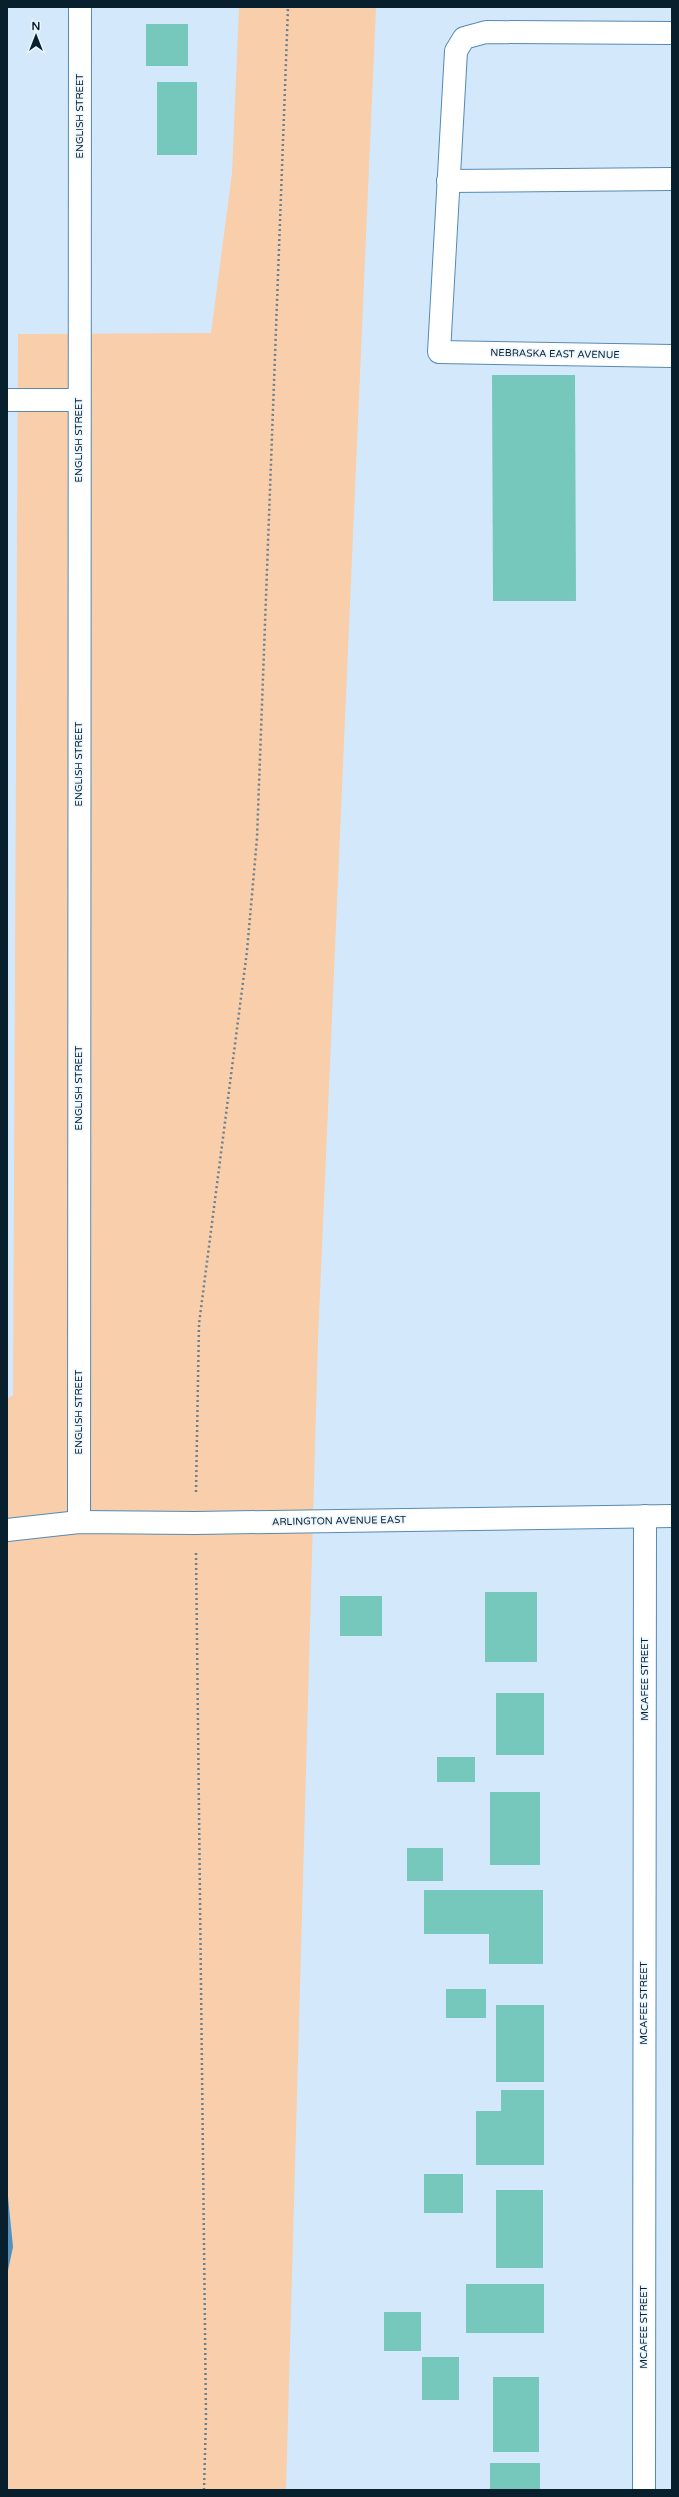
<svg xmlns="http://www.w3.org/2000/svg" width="679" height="2497" font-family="'Varela Round',sans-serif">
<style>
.green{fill:#f8ceab}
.water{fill:#5190bf}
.building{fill:#75c8bb}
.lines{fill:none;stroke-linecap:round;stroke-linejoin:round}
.minor-casing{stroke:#558ab3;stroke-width:24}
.path{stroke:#698090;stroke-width:2.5;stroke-dasharray:2 3;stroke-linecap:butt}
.minor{stroke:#fff;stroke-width:22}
.labels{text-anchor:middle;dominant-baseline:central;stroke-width:3;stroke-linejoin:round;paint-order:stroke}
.street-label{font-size:10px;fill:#081f2e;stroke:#eaf5fe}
</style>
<rect width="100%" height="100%" fill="#d3e9fb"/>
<!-- green -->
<polygon class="green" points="239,7 376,7 318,1339 286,2490 7,2490 7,1399 13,1395 18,334 211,333 232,173"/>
<!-- water -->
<polygon class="water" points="7,2187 13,2247 7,2275"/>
<!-- building -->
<g class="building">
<rect x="146" y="24" width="42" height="42"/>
<rect x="157" y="82" width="40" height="73"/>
<polygon points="492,375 575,375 576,601 493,601"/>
<rect x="485" y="1592" width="52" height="70"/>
<rect x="340" y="1596" width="42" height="40"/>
<rect x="496" y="1693" width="48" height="62"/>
<rect x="437" y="1757" width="38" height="25"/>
<rect x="490" y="1792" width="50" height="73"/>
<rect x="407" y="1848" width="36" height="33"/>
<polygon points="424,1890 543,1890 543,1964 489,1964 489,1934 424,1934"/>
<rect x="446" y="1989" width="40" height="29"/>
<rect x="496" y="2005" width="48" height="77"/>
<polygon points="501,2090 544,2090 544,2165 476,2165 476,2111 501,2111"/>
<rect x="424" y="2174" width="39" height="39"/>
<rect x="496" y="2190" width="47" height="78"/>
<rect x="466" y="2284" width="78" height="49"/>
<rect x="384" y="2312" width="37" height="39"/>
<rect x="422" y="2357" width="37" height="43"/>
<rect x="493" y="2377" width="46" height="75"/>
<rect x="490" y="2463" width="50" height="27"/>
</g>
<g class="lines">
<defs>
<g id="minor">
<polyline points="672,33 486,32 464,38 456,51 439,352 672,356"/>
<polyline points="448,181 672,179"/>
<polyline points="7,400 79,400"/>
<polyline points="79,1522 80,7"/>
<polyline points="7,1530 79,1522 195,1523 672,1516"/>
<polyline points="644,2490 645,1516"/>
</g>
</defs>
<!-- minor casing -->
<use href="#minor" class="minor-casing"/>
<!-- path -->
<g class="path">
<polyline points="196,1492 199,1324 247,951 257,838 288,7"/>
<polyline points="196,1553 206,2417 204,2490"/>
</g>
<!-- minor -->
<use href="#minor" class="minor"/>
</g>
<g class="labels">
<!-- street labels -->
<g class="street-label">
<text transform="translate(80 116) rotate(-90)">ENGLISH STREET</text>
<text transform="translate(555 354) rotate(1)">NEBRASKA EAST AVENUE</text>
<text transform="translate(79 440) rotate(-90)">ENGLISH STREET</text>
<text transform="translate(79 764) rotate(-90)">ENGLISH STREET</text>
<text transform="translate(79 1088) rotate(-90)">ENGLISH STREET</text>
<text transform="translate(79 1412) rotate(-90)">ENGLISH STREET</text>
<text transform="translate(339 1521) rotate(-1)">ARLINGTON AVENUE EAST</text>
<text transform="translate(645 1679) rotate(-90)">MCAFEE STREET</text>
<text transform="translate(644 2003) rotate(-90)">MCAFEE STREET</text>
<text transform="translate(644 2327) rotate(-90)">MCAFEE STREET</text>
</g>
</g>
<!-- border -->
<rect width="679" height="2497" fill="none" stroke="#081f2e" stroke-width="16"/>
<!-- north arrow -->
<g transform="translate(36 36)" stroke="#eaf5fe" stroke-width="3" paint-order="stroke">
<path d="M0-3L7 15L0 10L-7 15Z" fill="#081f2e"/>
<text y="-6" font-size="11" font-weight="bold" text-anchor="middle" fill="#081f2e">N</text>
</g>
</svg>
